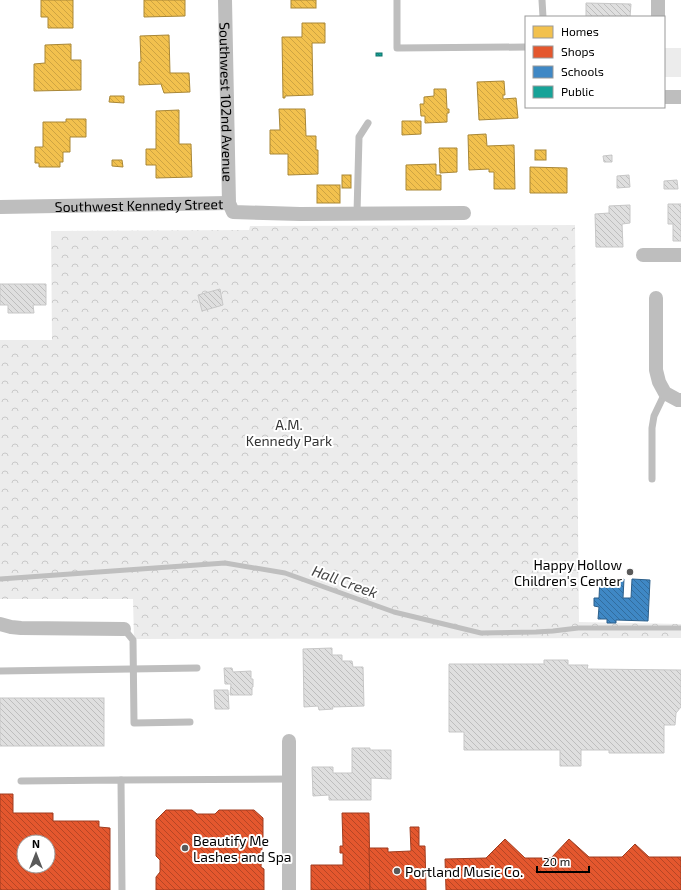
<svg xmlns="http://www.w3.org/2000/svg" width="681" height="890" font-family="'Exo 2',sans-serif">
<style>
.green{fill:#ececec}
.park{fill:url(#park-crowns)}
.homes{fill:url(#homes-back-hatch);stroke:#a98737}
.shops{fill:url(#shops-back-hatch);stroke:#a03d20;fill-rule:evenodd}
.schools{fill:url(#schools-back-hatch);stroke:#2c5f8a}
.public{fill:url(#public-back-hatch);stroke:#10726a}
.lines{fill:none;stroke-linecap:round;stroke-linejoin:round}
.stream{stroke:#bfbfbf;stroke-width:5}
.building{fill:url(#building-back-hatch);stroke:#c7c7c7}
.service{stroke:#bebebe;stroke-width:7}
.minor{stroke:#bebebe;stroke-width:14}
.poi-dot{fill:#595959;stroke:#fff;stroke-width:1.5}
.labels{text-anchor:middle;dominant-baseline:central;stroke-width:4;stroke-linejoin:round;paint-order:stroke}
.street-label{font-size:14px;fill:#000;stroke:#fff}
.park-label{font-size:14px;fill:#333;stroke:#fff}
.poi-label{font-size:14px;fill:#000;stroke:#fff;text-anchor:start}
.water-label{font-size:15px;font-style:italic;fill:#444;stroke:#fff}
</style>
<defs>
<pattern id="park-crowns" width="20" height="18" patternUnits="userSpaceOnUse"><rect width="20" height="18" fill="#ececec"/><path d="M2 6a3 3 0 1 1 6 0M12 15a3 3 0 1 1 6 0" fill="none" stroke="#c9c9c9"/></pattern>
<pattern id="homes-back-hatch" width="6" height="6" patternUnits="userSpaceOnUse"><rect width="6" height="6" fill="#f2c14e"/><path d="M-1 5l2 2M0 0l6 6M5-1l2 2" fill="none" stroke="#cea442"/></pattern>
<pattern id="shops-back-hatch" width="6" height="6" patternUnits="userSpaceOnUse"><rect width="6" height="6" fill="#e4572e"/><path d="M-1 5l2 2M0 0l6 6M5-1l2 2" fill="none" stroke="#b64625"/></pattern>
<pattern id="schools-back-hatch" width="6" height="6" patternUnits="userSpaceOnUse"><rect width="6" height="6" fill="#3f88c5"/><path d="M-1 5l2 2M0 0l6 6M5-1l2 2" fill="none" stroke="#326d9e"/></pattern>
<pattern id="public-back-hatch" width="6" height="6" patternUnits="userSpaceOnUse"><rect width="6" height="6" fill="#17a398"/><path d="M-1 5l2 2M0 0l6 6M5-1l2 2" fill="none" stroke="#12827a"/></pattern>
<pattern id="building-back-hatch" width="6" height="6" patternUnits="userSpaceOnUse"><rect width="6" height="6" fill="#dfdfdf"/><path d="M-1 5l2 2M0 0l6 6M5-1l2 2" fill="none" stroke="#bebebe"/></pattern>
</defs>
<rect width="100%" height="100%" fill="#fff"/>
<!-- green -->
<rect class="green" x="664" y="48" width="17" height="29"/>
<!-- park -->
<polygon class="park" points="575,225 579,622 681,624 681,638 134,639 133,599 0,599 0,340 52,340 51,231 249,230 250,226"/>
<!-- homes -->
<g class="homes">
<polygon points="41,0 73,0 73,28 48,28 48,17 41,17"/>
<polygon points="144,0 185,0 185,16 144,17"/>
<rect x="291" y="0" width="25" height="8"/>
<polygon points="302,23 325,23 325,43 312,43 313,95 285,96 285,98 283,98 282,37 302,37"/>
<polygon points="169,35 170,73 189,73 190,92 164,93 161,84 139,85 139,62 141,62 140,36"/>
<polygon points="71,44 71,60 81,60 81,90 34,91 34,64 45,63 45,45"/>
<polygon points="504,81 505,95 503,95 503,99 516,98 518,118 479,120 477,82"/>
<polygon points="434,89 446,89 447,109 449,109 449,113 447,113 447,122 425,123 425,116 421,116 420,104 424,104 424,97 434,96"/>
<polygon points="110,96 124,96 124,103 109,102"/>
<polygon points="279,109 305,109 306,136 316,136 316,150 318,150 318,174 288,175 288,154 270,154 270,130 280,130"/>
<polygon points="179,110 179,144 191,144 192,177 156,178 156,165 146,165 146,149 156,149 156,111"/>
<polygon points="66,119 86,119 86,137 70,137 70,152 63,152 63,162 60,162 60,167 39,167 39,163 35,163 35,147 43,147 43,122 66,122"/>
<polygon points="402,121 421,121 421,134 402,135"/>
<polygon points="486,134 487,146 514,145 515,189 494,189 494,172 489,172 489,169 469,170 468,135"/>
<polygon points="439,148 457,148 457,172 440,173"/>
<rect x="535" y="150" width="11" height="10"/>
<polygon points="112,160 122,160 123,167 112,166"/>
<polygon points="436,164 436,175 441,175 441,190 406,190 406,165"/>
<polygon points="530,167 567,168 567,193 530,193"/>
<rect x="342" y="175" width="9" height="13"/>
<rect x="317" y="185" width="23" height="18"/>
</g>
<!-- shops -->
<g class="shops">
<path d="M0,794H13V813H53V821H99V827L110,828V890H0ZM24,842H48V866H24Z"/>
<polygon points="166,810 192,810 197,814 215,814 219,810 254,810 263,818 263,845 262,847 261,867 264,869 264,890 156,890 156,877 160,872 160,860 156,856 156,820"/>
<polygon points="342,813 369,813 370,890 311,890 311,865 343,865 343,853 340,853 340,846 343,846"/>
<polygon points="410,827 419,827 419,846 425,846 426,890 370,890 369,848 388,848 388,852 411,851"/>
<polygon points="505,839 525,858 551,858 569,839 589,857 622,857 635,844 649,857 681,857 681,890 446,890 445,859 486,858"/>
</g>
<!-- schools -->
<polygon class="schools" points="600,578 624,579 623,598 631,598 632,579 650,580 648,621 616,620 616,623 607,623 607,619 598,619 599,607 594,606 594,598 599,598"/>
<!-- public -->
<rect class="public" x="376" y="53" width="6" height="3"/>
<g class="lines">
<!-- stream -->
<polyline class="stream" points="0,579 225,563 285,573 394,612 481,633 536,632 553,631 578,628 681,628"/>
</g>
<!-- building -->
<g class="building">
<polygon points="586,3 631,4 630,17 586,17"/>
<polygon points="612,155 612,162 604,162 603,156"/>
<polygon points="629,175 630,187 617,188 617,176"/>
<polygon points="677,180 678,189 664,189 664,181"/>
<polygon points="668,204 681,204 681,241 673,241 673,224 668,224"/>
<polygon points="630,205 630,223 622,224 623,247 596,247 595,214 609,213 609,206"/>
<polygon points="0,284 46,284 46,305 33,305 34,313 8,313 8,305 0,305"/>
<polygon points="220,289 223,305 202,311 198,295"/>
<polygon points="332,648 332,655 342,655 342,661 352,661 353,667 363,667 364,706 332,707 333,709 319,710 318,706 304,707 303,649"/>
<polygon points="544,660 568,660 568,665 588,665 587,669 681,670 681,707 676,713 675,725 664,725 664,753 609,753 609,750 581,750 581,766 560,766 560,750 464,750 464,732 449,732 449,664 544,664"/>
<polygon points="224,668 232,668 233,672 251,671 251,679 253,679 253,687 252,687 252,695 230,695 231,684 225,684"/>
<polygon points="214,690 228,690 229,709 215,709"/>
<rect x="0" y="698" width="104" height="48"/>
<polygon points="352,748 370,748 370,750 391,750 391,779 371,778 371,800 329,800 329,795 313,796 312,767 333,767 333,773 352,773"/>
</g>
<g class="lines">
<!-- service -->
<g class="service">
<polyline points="397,0 397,48 526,47"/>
<polyline points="542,0 543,17"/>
<polyline points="357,213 359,137 368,123"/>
<polyline points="652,479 652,428 654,416 665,393"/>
<polyline points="124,629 133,640 134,723 190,722"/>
<polyline points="0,671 197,668"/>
<polyline points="121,780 289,779"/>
<polyline points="21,781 121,780 122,890"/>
</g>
<!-- minor -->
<g class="minor">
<path id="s1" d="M225,0L229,203L233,212L300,214L464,213"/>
<polyline points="658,17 658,0"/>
<polyline points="664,97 681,97"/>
<path id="s2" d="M0,207L229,203"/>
<polyline points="643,255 681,255"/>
<polyline points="656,298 656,370 659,382 665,393 678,400 681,400"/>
<polyline points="0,624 11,627 21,628 124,629"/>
<polyline points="289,741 289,890"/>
</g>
</g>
<!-- markers -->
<g class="poi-dot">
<circle cx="630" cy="572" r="4"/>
<circle cx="185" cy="848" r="4"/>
<circle cx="397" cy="871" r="4"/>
</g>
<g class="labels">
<!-- street labels -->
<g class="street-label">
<text stroke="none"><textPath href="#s1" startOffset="102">Southwest 102nd Avenue</textPath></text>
<text stroke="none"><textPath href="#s2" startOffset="139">Southwest Kennedy Street</textPath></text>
</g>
<!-- park labels -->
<g class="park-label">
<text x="289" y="424">A.M.<tspan x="289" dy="16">Kennedy Park</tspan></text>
</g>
<!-- poi labels -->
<g class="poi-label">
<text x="622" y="564" text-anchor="end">Happy Hollow<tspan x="622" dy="16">Children's Center</tspan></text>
<text x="193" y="840">Beautify Me<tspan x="193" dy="16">Lashes and Spa</tspan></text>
<text x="405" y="871">Portland Music Co.</text>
</g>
<!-- water labels -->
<g class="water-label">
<text transform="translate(345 581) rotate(20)">Hall Creek</text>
</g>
</g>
<!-- legend -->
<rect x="525" y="16" width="140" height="92" fill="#ffffff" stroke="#999999"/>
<rect x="533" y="26" width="20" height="12" fill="#f2c14e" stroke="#999999"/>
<text x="561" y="36" font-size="12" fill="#000000">Homes</text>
<rect x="533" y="46" width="20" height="12" fill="#e4572e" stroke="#999999"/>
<text x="561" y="56" font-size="12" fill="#000000">Shops</text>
<rect x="533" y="66" width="20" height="12" fill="#3f88c5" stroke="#999999"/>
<text x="561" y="76" font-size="12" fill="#000000">Schools</text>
<rect x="533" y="86" width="20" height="12" fill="#17a398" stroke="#999999"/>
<text x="561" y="96" font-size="12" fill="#000000">Public</text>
<!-- north arrow -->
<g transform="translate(36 854)"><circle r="19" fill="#ffffff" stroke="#999999"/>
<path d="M0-3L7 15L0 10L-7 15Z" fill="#595959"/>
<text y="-6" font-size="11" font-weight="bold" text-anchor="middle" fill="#000000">N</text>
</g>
<!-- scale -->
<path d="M537 866v6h52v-6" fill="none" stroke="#000000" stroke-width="2"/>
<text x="543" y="866" font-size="12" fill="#000000" stroke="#ffffff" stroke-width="3" paint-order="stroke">20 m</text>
</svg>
